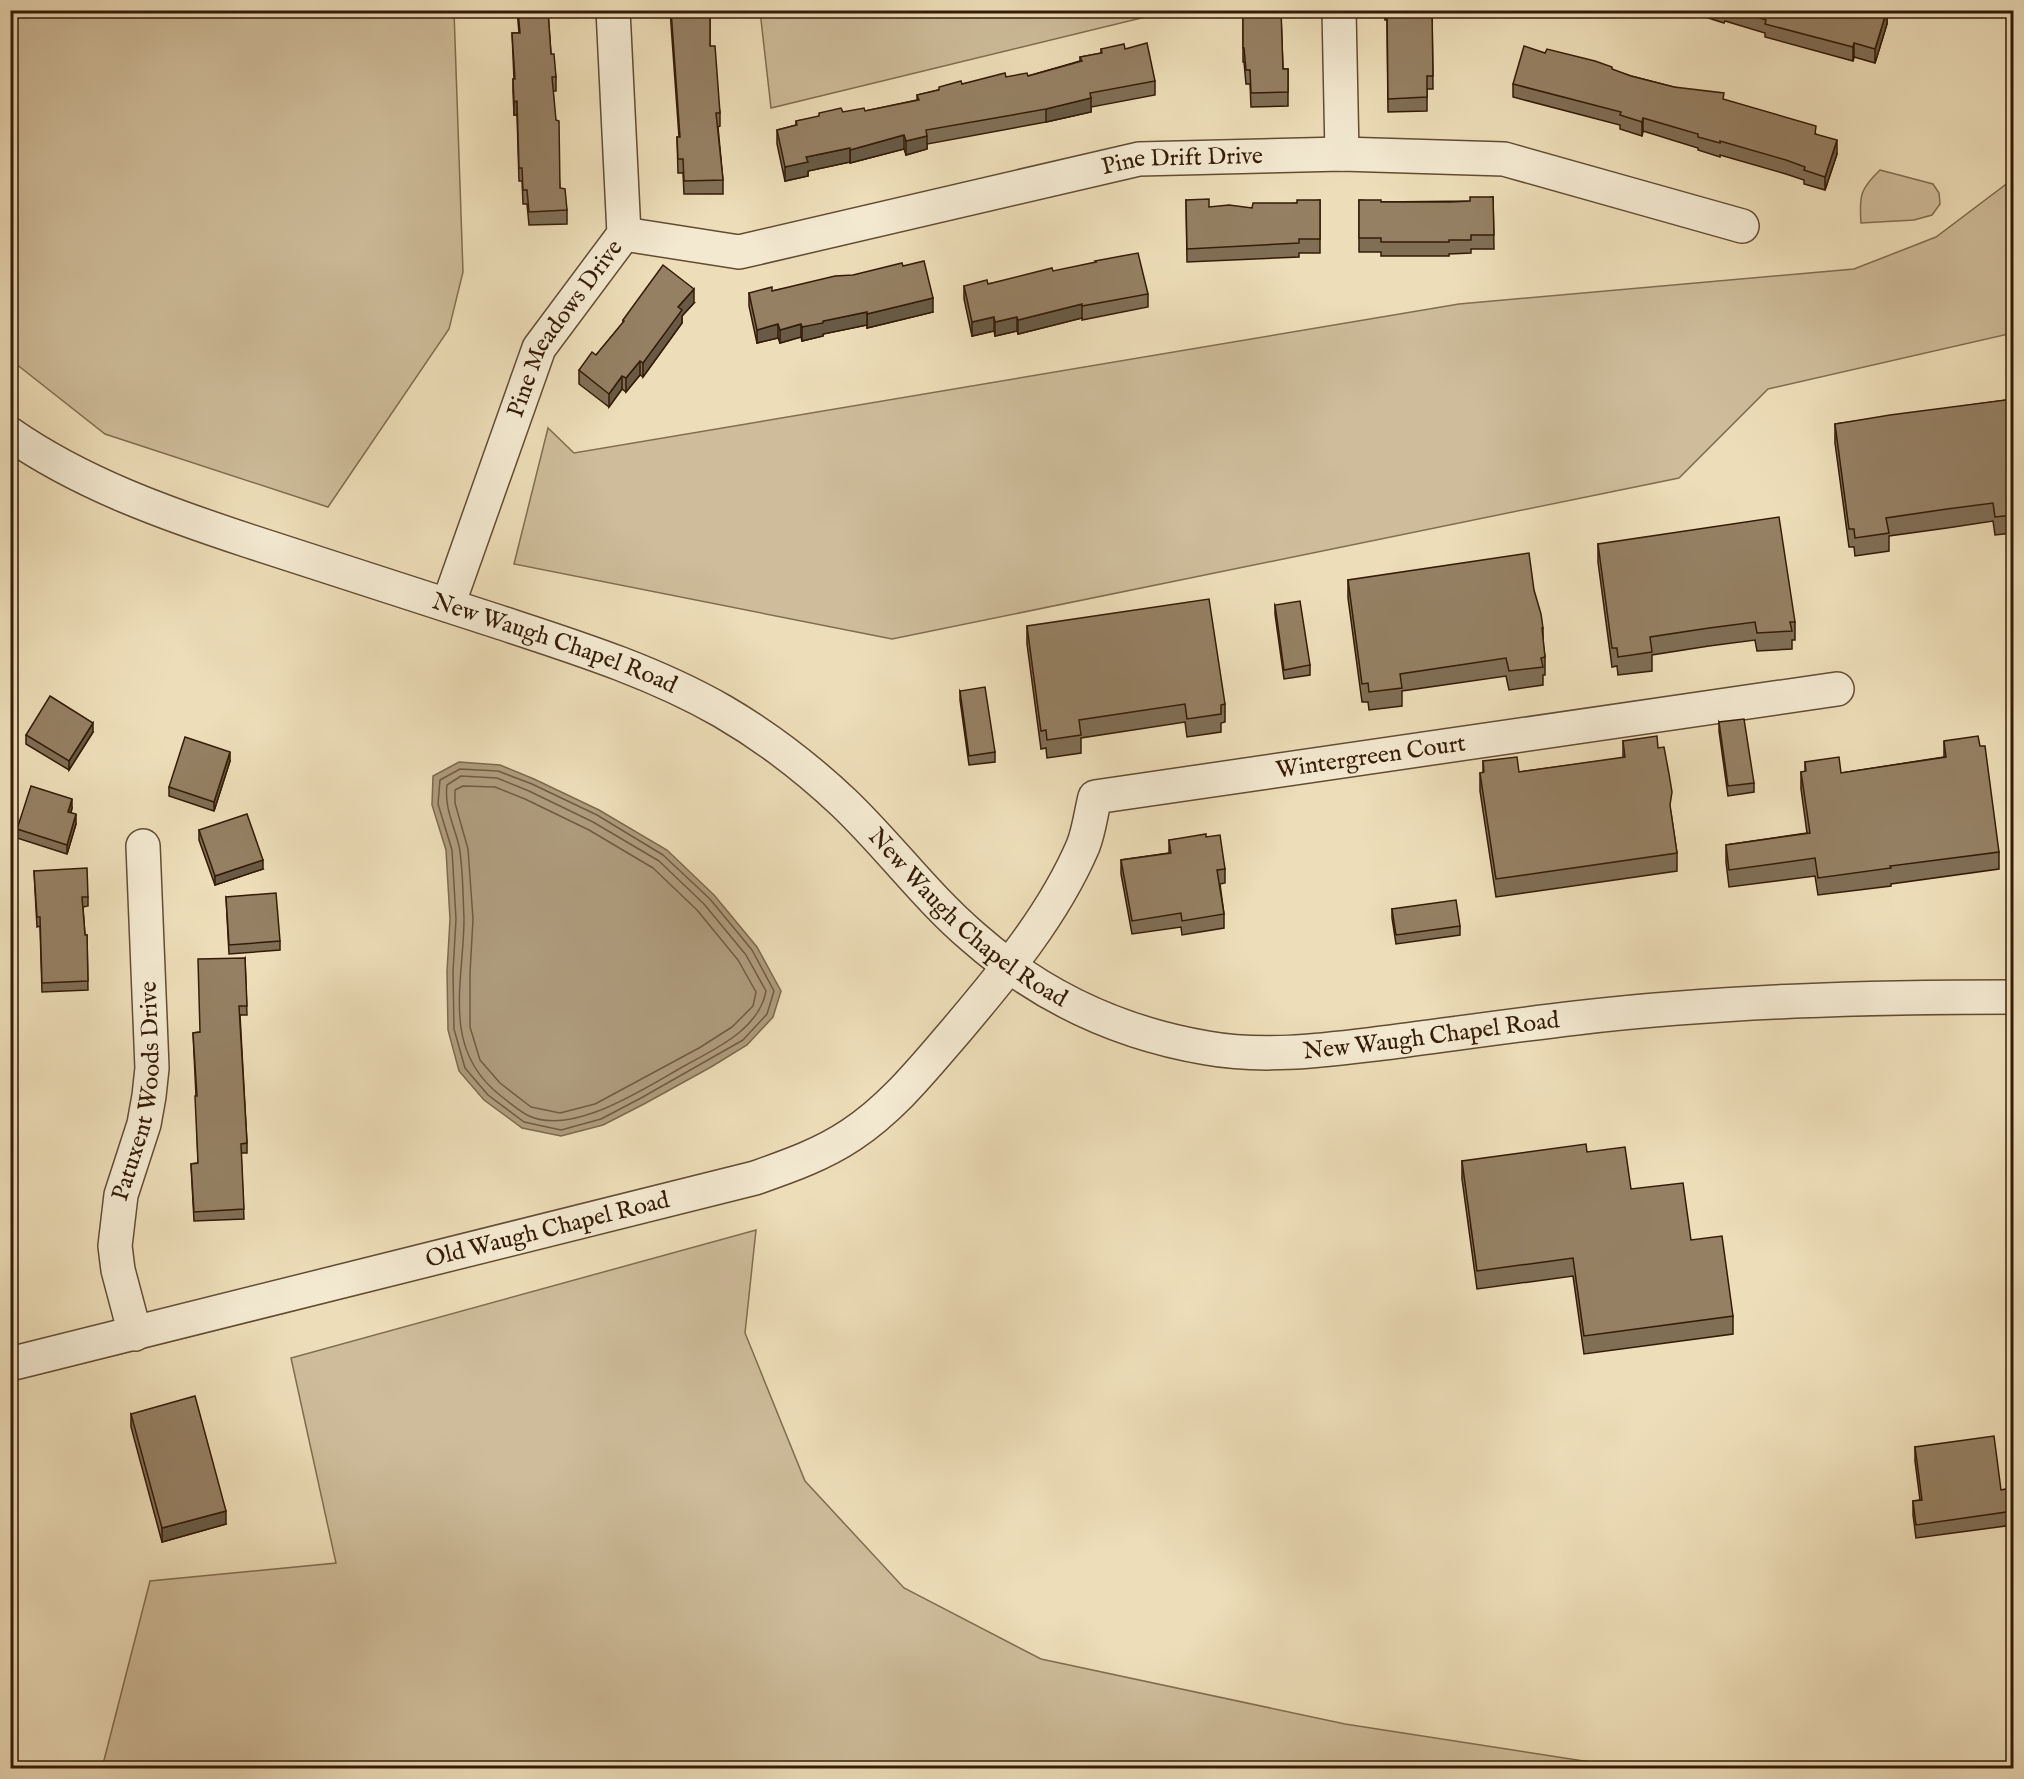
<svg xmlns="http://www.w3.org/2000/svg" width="2024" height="1779" font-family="'IM FELL English',serif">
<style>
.green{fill:#cebc9a;stroke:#826c50;stroke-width:1.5}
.water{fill:#ae9b7c;stroke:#7e684d;stroke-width:1.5}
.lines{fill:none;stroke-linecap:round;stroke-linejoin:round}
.shore{stroke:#725b42;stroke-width:1.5}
.minor-casing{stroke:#634c33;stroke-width:36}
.minor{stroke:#f3e9d1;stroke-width:33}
.wall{fill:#806e55;stroke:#351b07;stroke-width:1.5}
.shaded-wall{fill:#685a45;stroke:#351b07;stroke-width:1.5}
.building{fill:#958063;stroke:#351b07;stroke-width:1.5}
.labels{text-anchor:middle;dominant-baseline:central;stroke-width:4.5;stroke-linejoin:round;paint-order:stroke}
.street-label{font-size:24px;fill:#351b07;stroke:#f3e9d1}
</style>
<rect width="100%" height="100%" fill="#edddb8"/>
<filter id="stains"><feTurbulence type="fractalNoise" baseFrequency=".00333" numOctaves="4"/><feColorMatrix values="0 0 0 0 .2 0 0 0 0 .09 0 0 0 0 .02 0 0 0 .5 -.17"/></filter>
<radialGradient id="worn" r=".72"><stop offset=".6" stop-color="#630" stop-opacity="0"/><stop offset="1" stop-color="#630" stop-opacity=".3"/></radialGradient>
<!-- green -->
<g class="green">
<polygon points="10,11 454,11 463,272 449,329 328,507 105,434 11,360"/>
<polygon points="760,11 760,10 1170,11 771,108"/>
<path d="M1880,170L1933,184L1939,193L1940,204L1932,215L1914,220L1861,223C1859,196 1860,189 1880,170Z"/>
<polygon points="2013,179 2013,333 1768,389 1679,478 892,639 514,564 548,428 574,453 1459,304 1854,269 1936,237"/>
<polygon points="756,1230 745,1333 805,1481 904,1588 1041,1659 1345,1724 1629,1768 102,1768 150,1581 336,1563 291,1358"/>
</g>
<!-- water -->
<polygon class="water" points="459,762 500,765 534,779 599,810 667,850 714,895 757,947 781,991 773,1017 747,1045 711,1067 644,1104 603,1125 561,1136 522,1128 484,1100 459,1071 448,1030 447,972 450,919 446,850 432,805 433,776"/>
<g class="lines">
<!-- shore -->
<g class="shore">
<polygon points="460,769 498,771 532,784 597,815 663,855 710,899 752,950 774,991 767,1014 743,1040 641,1098 601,1119 561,1130 524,1122 488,1095 465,1068 454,1029 453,972 456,919 452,850 438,804 440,780"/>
<path d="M461,776L497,778L529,791L593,822L659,861L704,904L746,955L766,991C759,1029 717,1048 686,1065C646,1087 572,1138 527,1115C518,1110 509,1102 501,1096C479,1079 465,1055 461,1028C456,992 464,955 464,919C463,898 463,865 459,846C454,825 444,807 447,785Z"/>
<polygon points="463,786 495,787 525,799 589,830 653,868 697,910 738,960 756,992 753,1006 732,1027 699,1048 595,1104 560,1113 531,1107 500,1083 480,1060 470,1027 470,973 473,919 468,849 455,803 455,790"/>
</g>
<defs>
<g id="minor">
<polyline points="1339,10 1342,154"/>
<path id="s1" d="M624,234L739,252L1139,159L1342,154L1504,159L1742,226"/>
<path id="s2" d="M10,434C82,484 167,514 249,541C332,568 416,595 499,622C575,647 652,671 722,711C765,736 808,769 844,803C889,846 926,897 973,937C1041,997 1118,1033 1207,1048C1268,1059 1331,1049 1392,1042C1453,1034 1515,1025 1576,1018C1721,1001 1868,997 2014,997"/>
<path id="s3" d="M448,605L539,348L624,234L613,10"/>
<path id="s4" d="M135,1334L118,1270L115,1246L121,1195L144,1124L149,1096L152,1068L143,846"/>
<path id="s5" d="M10,1364L755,1178C789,1166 821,1155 851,1135C892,1108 922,1070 954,1033C1003,975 1053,916 1083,846C1089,831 1091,813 1095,797L1837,689"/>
</g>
</defs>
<!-- minor casing -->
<use href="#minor" class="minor-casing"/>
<!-- minor -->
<use href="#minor" class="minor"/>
</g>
<!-- wall -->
<g class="wall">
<polygon points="517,10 556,10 556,12 548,13 551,54 556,77 556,91 553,91 560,188 567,210 567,224 529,225 527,204 523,204 522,181 519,181 517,115 514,115 513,92 513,79 514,79 512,33 519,33"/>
<polygon points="670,10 710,10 710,46 720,113 720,126 718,127 723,180 723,194 684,194 683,173 678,173 677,137 679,137"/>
<polygon points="1243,10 1287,10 1287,17 1281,16 1283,69 1288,69 1288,106 1251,107 1250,84 1246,84 1244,62 1243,62"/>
<polygon points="1384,10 1432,10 1433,89 1427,89 1427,111 1388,112 1387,20 1385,20"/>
<polygon points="1700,10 1887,10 1887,24 1875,63 1854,57 1853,61 1765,37 1765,33 1725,21 1724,23 1702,16 1702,11"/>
<polygon points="1101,49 1125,49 1155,81 1155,95 1091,107 1091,112 1046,122 927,144 927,149 906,155 904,149 850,163 850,162 808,171 808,176 785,181 777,144 777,130 796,125 796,121 843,112 865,111 917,100 917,95 962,84 1006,77 1028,76 1080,61 1080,57 1101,53"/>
<polygon points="1545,53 1612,70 1631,76 1724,100 1816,134 1837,154 1825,190 1804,184 1804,180 1786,174 1720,155 1720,157 1698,150 1698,148 1643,131 1642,136 1620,129 1620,125 1513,97 1513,84"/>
<polygon points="1493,197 1494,249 1471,249 1471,253 1449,254 1449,256 1381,256 1381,252 1359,252 1359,200 1381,202 1470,201"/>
<polygon points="1186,200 1209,207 1252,208 1297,203 1320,200 1320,253 1299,253 1299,257 1187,262"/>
<polygon points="903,266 933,312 867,328 867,325 823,334 823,336 802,341 801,337 780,343 778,338 757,343 749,306 749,293 772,291"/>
<polygon points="1053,271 1148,294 1148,307 1082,320 1082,318 1018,334 1017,331 995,336 994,331 972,336 964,299 964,286 988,284"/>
<polygon points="694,303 682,316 682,323 643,377 640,375 626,392 622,389 609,407 579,384 579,370 596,355 623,323 623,320"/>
<polygon points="2013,399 2013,533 1995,535 1993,521 1947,528 1889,536 1889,551 1855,556 1854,547 1849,547 1835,443 1835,424"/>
<polygon points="1598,544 1795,622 1795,640 1792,640 1792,649 1757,651 1755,640 1709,646 1652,655 1652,671 1618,675 1617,666 1612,667 1598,562"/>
<polygon points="1348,580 1543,628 1543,642 1545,657 1545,675 1543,675 1543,685 1509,690 1506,676 1402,691 1402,706 1369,710 1368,702 1362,702 1348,598"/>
<polygon points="1275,605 1310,665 1310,675 1284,679 1275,614"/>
<polygon points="1027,626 1225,704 1225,722 1221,723 1221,732 1187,737 1185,722 1081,738 1081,753 1047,758 1046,748 1041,749 1027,644"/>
<polygon points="960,691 995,752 995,762 969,765 960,700"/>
<polygon points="1719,722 1754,783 1754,792 1728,796 1719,731"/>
<polygon points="93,732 69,770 26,744 26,735"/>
<polygon points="1623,741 1658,748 1671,813 1677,853 1677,871 1496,897 1480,791 1480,773 1483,773 1483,761 1519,772 1623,758"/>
<polygon points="1944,741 1999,852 1999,869 1891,884 1891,886 1818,895 1815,876 1729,887 1726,862 1726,845 1807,833 1801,789 1801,772 1805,772 1805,762 1841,773 1944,757"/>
<polygon points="230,761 214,811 169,796 169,787"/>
<polygon points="72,808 71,813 76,824 67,854 17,838 17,829"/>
<polygon points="199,830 263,869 215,885 199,840"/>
<polygon points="1206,837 1225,869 1225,883 1220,884 1224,914 1224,928 1182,935 1181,927 1132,934 1121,874 1121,860 1169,853 1169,840"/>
<polygon points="34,871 88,897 88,906 83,907 85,935 87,935 88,990 42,992 40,926 37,927"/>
<polygon points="226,897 280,941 280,950 229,954"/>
<polygon points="1392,909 1460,926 1460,935 1396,944 1392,918"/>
<polygon points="245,958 247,1015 240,1015 247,1143 247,1153 241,1153 244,1219 194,1221 191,1164 198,1163 196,1096 193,1033 200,1032"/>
<polygon points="1462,1161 1631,1189 1691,1240 1733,1316 1733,1334 1584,1354 1573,1276 1477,1289 1462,1179"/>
<polygon points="131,1414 226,1524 162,1542 131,1427"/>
<polygon points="1915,1447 2001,1490 2013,1488 2013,1525 1916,1538 1913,1515 1913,1501 1920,1500 1915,1461"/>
</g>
<!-- shaded-wall -->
<g class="shaded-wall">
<polygon points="1887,10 1887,24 1875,63 1875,49"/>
<polygon points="1854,43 1854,57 1853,61 1853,47"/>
<polygon points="1091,98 1091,112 1046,122 1046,109"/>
<polygon points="517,101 517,115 514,115 514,102"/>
<polygon points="1643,118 1643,131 1642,136 1642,122"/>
<polygon points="904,135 904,149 850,163 850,150"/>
<polygon points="927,136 927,149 906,155 906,141"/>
<polygon points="1837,140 1837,154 1825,190 1825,177"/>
<polygon points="850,148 850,162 808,171 808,176 785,181 785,167 806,157"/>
<polygon points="694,289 694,303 682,316 682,323 643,377 643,363 678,307"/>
<polygon points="933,298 933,312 867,328 867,314"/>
<polygon points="1082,304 1082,318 1018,334 1018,320"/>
<polygon points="867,312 867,325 823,334 823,336 802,341 802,327 823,321"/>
<polygon points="994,317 994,331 972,336 972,322"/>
<polygon points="1017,317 1017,331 995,336 995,322"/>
<polygon points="778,324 778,338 757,343 757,330"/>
<polygon points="801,324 801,337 780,343 780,330"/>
<polygon points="640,361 640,375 626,392 626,378"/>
<polygon points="622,376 622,389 609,407 609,394"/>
<polygon points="93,723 93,732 69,770 69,761"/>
<polygon points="230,752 230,761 214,811 214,802"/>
<polygon points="72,799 72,808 68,821 68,812"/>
<polygon points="76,814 76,824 67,854 67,845"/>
<polygon points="263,860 263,869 215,885 215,876"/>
<polygon points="226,1511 226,1524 162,1542 162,1528"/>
</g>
<!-- building -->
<g class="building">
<polygon points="518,10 548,10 551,54 554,54 556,77 552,77 556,120 559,121 560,188 565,189 567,210 529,212 527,190 523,190 522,168 519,168 517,101 514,102 513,79 515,79 512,33 520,33"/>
<polygon points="671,10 710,10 710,46 715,46 720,113 716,113 723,180 684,181 683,159 678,159 677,137 680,137"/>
<polygon points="1243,10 1281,10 1283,69 1288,69 1288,92 1251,93 1250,70 1246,70 1244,48 1243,48"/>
<polygon points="1387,10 1432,10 1433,76 1427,76 1427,97 1388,99"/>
<polygon points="1736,10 1887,10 1875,49 1854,43 1853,47 1765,24 1766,20"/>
<polygon points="1147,43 1155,81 1090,93 1091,98 1046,109 926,130 927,136 906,141 904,135 850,150 850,148 806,157 808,162 785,167 777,130 797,125 796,121 819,116 819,113 841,108 843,112 864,108 865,111 919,100 917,95 939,90 939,87 961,81 962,84 1005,73 1006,77 1027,73 1028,76 1082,61 1080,57 1102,53 1101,49 1124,44 1125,49"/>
<polygon points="1524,46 1545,53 1547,49 1595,61 1612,67 1612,69 1631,76 1674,87 1724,93 1723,99 1816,126 1815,134 1837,140 1825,177 1804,170 1805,167 1786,160 1720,141 1720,143 1698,137 1698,134 1643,118 1642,122 1620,115 1621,112 1513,84"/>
<polygon points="1470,197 1493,197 1494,235 1471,235 1471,240 1449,240 1449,242 1381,242 1381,238 1359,238 1359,200 1381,200 1381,202 1451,202 1470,201"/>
<polygon points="1209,199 1209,207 1229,205 1252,208 1253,203 1297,203 1297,200 1320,200 1320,239 1299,239 1299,243 1187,249 1186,200"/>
<polygon points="1138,253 1148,294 1082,306 1082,304 1018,320 1017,317 995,322 994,317 972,322 964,286 987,280 988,284 1052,268 1053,271 1096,262 1095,261"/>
<polygon points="924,261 933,298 867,314 867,312 823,321 823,323 802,327 801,324 780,330 778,324 757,330 749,293 772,287 772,291 835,276 853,275 902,263 903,266"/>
<polygon points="663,265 694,289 678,307 682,310 643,363 640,361 626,378 622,376 609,394 579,370 592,352 596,355 624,321 623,320"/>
<polygon points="2013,399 2013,515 1995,517 1993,503 1947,509 1886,518 1889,533 1855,538 1854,529 1849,529 1835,424 1890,415"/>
<polygon points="1779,517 1795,622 1790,622 1792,631 1757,633 1755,622 1709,628 1650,637 1652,652 1618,657 1617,648 1612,648 1598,544"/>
<polygon points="1529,553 1534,590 1541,614 1543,628 1542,628 1545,657 1541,658 1543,667 1509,671 1506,658 1400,674 1402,688 1369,692 1368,683 1362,684 1348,580"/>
<polygon points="1209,599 1225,704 1221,705 1221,714 1187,719 1185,704 1079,720 1081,735 1047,740 1046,730 1041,731 1027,626"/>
<polygon points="1300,601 1310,665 1284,670 1275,605"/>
<polygon points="985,687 995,752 969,756 960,691"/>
<polygon points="50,696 93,723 69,761 26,735"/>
<polygon points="1744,719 1754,783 1728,786 1719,722"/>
<polygon points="1657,736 1658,748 1664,747 1669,774 1672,792 1670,805 1677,853 1496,879 1480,773 1484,772 1483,761 1517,757 1519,772 1625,757 1623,741"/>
<polygon points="1978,736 1980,746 1985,746 1999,852 1890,866 1891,868 1818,878 1815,858 1729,870 1726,845 1810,833 1801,772 1806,771 1805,762 1839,757 1841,773 1946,757 1944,741"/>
<polygon points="185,737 230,752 214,802 169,787"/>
<polygon points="31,786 72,799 68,812 76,814 67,845 17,829"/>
<polygon points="247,814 263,860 215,876 199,830"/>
<polygon points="1206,834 1206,837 1220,835 1225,869 1217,870 1224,914 1182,921 1181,913 1132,921 1121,860 1171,853 1169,840"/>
<polygon points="87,868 88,897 82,897 85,935 87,935 88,981 42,983 40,917 37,917 34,871"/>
<polygon points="276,893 280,941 229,945 226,897"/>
<polygon points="1456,900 1460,926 1396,935 1392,909"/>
<polygon points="245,958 247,1006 239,1006 247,1143 241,1144 244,1209 194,1212 191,1164 198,1163 195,1096 197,1096 193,1033 200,1032 198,959"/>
<polygon points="1586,1144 1587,1152 1625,1147 1631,1189 1683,1183 1691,1240 1722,1236 1733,1316 1584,1336 1573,1258 1477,1271 1462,1161"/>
<polygon points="195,1396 226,1511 162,1528 131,1414"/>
<polygon points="1994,1436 2001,1490 2013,1488 2013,1511 1916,1525 1913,1501 1922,1500 1915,1447"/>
</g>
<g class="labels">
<!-- street labels -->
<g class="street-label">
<text stroke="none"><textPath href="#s1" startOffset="570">Pine Drift Drive</textPath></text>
<text stroke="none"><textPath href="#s3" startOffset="302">Pine Meadows Drive</textPath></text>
<text stroke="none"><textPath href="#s2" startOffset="585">New Waugh Chapel Road</textPath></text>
<text stroke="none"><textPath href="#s5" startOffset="1576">Wintergreen Court</textPath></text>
<text stroke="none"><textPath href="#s2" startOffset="1089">New Waugh Chapel Road</textPath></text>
<text stroke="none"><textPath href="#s2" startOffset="1593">New Waugh Chapel Road</textPath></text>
<text stroke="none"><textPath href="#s4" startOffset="248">Patuxent Woods Drive</textPath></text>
<text stroke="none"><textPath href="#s5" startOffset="554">Old Waugh Chapel Road</textPath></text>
</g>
</g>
<!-- margin -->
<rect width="2024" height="1779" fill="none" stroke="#edddb8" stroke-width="36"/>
<rect x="12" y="12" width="2000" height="1755" fill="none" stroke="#351b07" stroke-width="3"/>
<rect x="18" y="18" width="1988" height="1743" fill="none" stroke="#351b07" stroke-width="1.5"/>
<rect width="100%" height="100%" filter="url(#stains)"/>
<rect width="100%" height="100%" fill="url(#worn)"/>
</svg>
